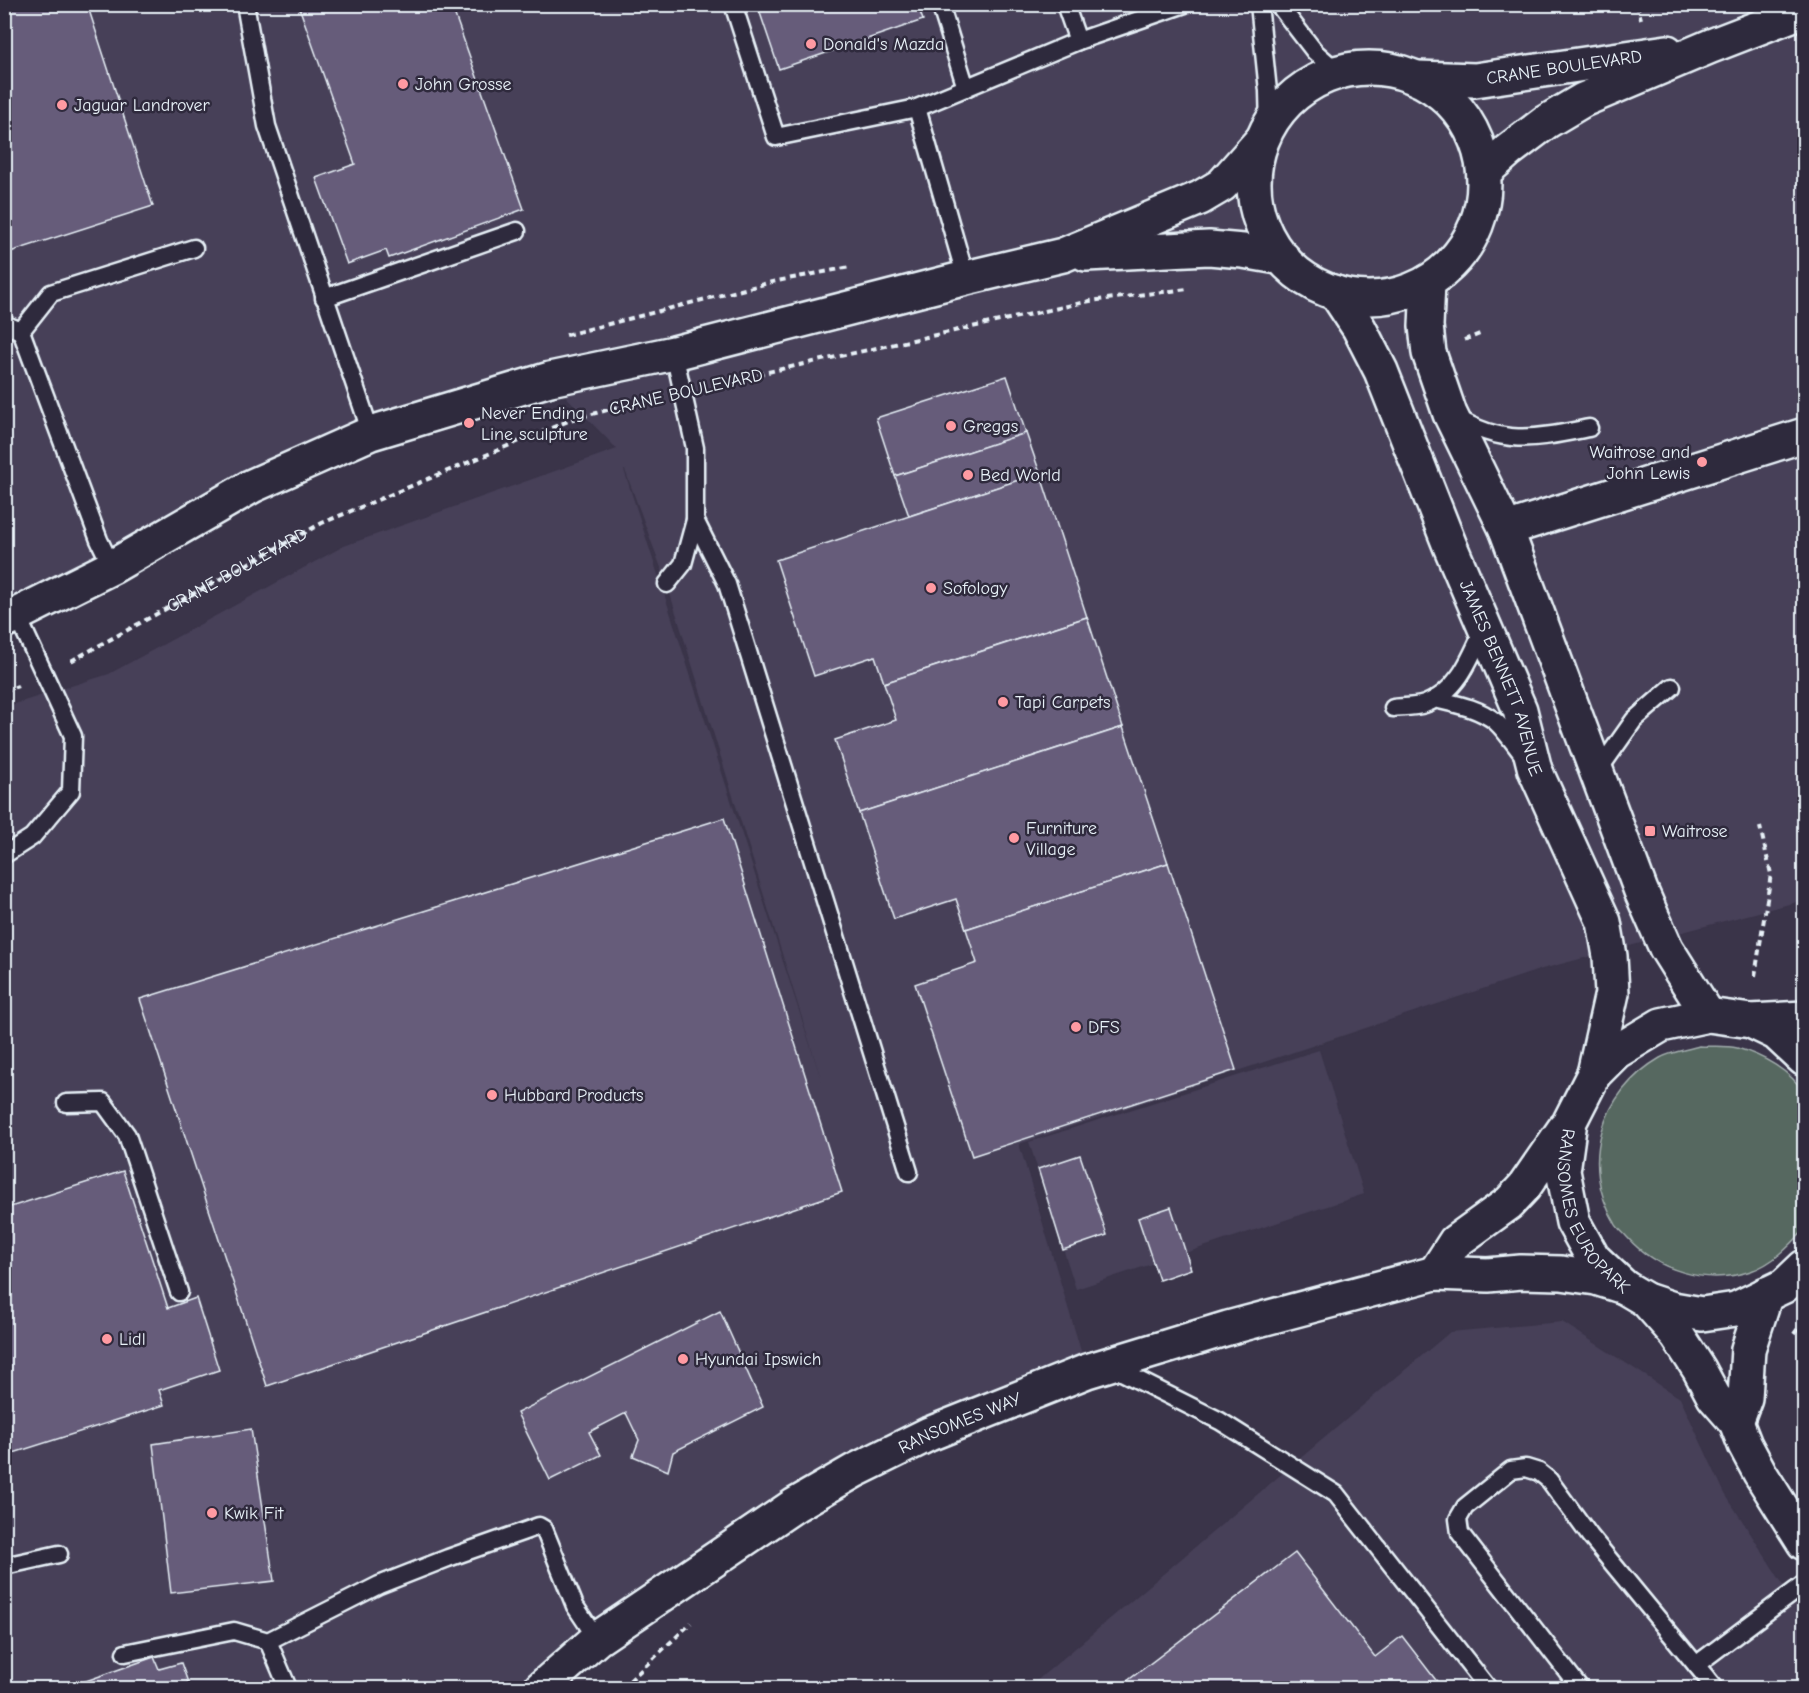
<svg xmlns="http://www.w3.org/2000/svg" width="1809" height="1693" font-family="'Comic Neue',sans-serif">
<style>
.built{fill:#474058;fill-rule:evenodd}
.green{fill:#576860;stroke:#a0acac;stroke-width:1.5}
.building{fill:#665c7a;stroke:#e8f1f8;stroke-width:1.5}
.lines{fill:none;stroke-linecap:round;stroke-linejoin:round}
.lane-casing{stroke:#e8f1f8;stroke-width:21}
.street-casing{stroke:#e8f1f8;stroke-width:38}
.secondary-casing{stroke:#e8f1f8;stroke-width:38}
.primary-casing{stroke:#e8f1f8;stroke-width:38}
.path{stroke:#e8f1f8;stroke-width:4;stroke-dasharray:6 4.5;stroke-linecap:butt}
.lane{stroke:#2f2a3d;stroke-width:16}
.street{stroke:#2f2a3d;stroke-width:33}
.secondary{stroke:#2f2a3d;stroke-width:33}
.primary{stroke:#2f2a3d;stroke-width:33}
.poi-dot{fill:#ff9aa2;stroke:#2f2a3d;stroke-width:2}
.labels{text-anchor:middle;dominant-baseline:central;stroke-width:5;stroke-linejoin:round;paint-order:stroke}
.poi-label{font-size:18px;fill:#e8f1f8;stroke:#2f2a3d;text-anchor:start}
.street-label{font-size:18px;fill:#e8f1f8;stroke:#2f2a3d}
</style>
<rect width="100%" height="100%" fill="#3a3449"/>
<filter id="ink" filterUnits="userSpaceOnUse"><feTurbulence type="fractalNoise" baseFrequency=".0167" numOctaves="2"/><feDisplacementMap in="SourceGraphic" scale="12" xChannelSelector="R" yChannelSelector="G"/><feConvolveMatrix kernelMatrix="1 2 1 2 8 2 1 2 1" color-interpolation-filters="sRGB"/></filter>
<g filter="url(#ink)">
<!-- built -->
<g class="built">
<path d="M5,5H1804V900L1542,969L1019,1144L1087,1371L929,1434L541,1688H5V707L109,674L344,546L617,449L549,379L371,433L5,621ZM625,470L667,584L822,1082L624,470Z"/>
<polygon points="1319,1050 1364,1194 1076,1289 1029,1142"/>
<polygon points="1562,1322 1680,1398 1725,1494 1804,1617 1804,1688 1028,1688 1450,1332"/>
</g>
<!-- green -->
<path class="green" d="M1699,1046C1711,1047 1726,1045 1737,1048C1762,1055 1791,1071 1804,1093V1230C1789,1247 1772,1264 1751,1271C1706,1286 1657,1271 1627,1237C1623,1232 1617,1228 1615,1223C1579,1164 1601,1092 1660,1058C1671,1052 1686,1050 1699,1046Z"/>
<!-- building -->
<g class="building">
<polygon points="4,4 87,4 153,206 4,254"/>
<polygon points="298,4 451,4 524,209 389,258 386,250 347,264 316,178 355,164"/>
<polygon points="757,4 917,4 923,20 779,69"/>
<polygon points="1007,376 1026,433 895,476 876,418"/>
<polygon points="1026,433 1040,473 909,516 895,476"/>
<polygon points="1040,473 1087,617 884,683 875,656 814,676 776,560"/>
<polygon points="1087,617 1123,727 859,813 835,740 896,720 884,683"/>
<polygon points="1123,727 1168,863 966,929 956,899 894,919 859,813"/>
<polygon points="724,818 842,1192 267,1386 140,999"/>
<polygon points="1168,863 1236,1070 972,1156 915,984 977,963 966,929"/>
<polygon points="1080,1155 1107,1235 1063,1250 1038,1169"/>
<polygon points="123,1171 168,1308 196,1298 219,1370 159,1390 164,1405 4,1456 4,1209"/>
<polygon points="1171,1207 1191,1269 1159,1280 1138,1218"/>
<polygon points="720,1311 763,1407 673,1452 668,1471 633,1456 639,1440 626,1413 589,1432 601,1455 550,1480 517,1413"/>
<polygon points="251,1429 274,1581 171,1593 153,1444"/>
<polygon points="1295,1553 1375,1657 1402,1636 1442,1688 1118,1688"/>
<polygon points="154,1657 159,1669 181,1663 190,1688 66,1688"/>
</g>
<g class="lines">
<defs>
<g id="lane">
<polyline points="245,4 267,126 371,433"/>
<polyline points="733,4 776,137 917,108 1078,41 1185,4"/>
<polyline points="940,4 966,88"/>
<polyline points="1065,4 1078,41"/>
<polyline points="1259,4 1268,91 1269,128"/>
<polyline points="1278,4 1315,52 1338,72"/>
<polyline points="917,108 966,278"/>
<polyline points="324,298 517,231"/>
<polyline points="4,324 21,331 99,540 112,567"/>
<polyline points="21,331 51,293 194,248"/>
<path d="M1456,417C1503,447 1538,438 1589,428"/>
<polyline points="695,520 727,584 909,1172"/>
<polyline points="667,584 683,564 695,520 695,448 674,353"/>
<path d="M1435,699C1456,704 1479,708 1496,722C1506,731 1515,745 1523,755"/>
<path d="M1393,708C1403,707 1415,707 1425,704C1458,692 1471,657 1484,628"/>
<polyline points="1598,771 1634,720 1672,687"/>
<polyline points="4,855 32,837 71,791 73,736 17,615"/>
<polyline points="66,1103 103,1102 127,1135 179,1292"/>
<polyline points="1110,1366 1220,1421 1336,1494 1488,1688"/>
<polyline points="4,1566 59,1554"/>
<polyline points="268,1641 288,1688"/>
<polyline points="125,1653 234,1631 268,1641 379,1585 448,1558 539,1526 544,1529 575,1606 597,1639"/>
<polyline points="1696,1665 1804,1584"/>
<polyline points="1580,1688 1460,1533 1458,1519 1465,1507 1511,1470 1526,1468 1539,1472 1549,1480 1590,1536 1715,1688"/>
</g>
<g id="street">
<path id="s2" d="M1417,78L1475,80L1667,52"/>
<polyline points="1484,172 1509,150 1546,122 1583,100 1711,46 1804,10"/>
<polyline points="1506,529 1804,435"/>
<polyline points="1646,1300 1677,1335 1699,1369 1714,1397 1736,1422 1745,1445 1760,1473 1804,1543"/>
<polyline points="1736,1422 1745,1398 1748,1349 1766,1294"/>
</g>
<g id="secondary">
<circle cx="1369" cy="183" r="115"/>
<polyline points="1086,254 1209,248 1243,251 1283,258"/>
<polyline points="1428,282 1426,326 1429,353 1450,414 1506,529 1641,891 1666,948 1708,1015"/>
<path id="s3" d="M1336,293L1359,328L1381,371L1450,546L1520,710L1535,770L1604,922L1610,956L1612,993L1594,1074"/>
<polyline points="4,621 112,567 252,486 371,433 550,379 674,353 966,278 1063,255 1200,198 1222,185 1261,141"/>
</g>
<g id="primary">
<polyline points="1751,1021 1804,1018"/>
<path id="s4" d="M1804,1059L1776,1033L1751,1021L1708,1015L1661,1025L1616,1052L1594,1074L1570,1121L1563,1171L1573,1222L1593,1258L1624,1287L1646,1300L1673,1309L1702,1314L1736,1309L1784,1286L1804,1267"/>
<polyline points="1435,1273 1455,1242 1509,1203 1524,1187 1564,1129"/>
<path id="s5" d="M541,1688L597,1639L795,1505L854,1471L929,1434L1087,1371L1228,1328L1435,1273L1488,1275L1521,1272L1561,1273L1596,1278L1624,1287"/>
</g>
</defs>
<!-- lane casing -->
<use href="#lane" class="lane-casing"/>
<!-- street casing -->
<use href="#street" class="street-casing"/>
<!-- secondary casing -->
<use href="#secondary" class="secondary-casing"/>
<!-- primary casing -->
<use href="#primary" class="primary-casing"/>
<!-- path -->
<g class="path">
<polyline points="1637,4 1641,19"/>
<polyline points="566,335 772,282 850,267"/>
<polyline points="1464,340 1480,334"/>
<polyline points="727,381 1090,301 1187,289"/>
<path id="s1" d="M71,661L322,523L573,419L638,402"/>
<polyline points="4,691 18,686"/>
<polyline points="1755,976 1771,874 1760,827"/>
<polyline points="1794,1334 1804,1320"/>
<polyline points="622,1688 691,1623"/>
</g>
<!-- lane -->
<use href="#lane" class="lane"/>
<!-- street -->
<use href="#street" class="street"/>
<!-- secondary -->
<use href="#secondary" class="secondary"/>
<!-- primary -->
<use href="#primary" class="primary"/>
</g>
</g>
<!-- markers -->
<g class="poi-dot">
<circle cx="811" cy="44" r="6"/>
<circle cx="403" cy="84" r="6"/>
<circle cx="62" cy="105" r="6"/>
<circle cx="469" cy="423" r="6"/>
<circle cx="951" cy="426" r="6"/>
<circle cx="1702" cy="462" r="6"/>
<circle cx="968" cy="475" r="6"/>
<circle cx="931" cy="588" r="6"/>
<circle cx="1003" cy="702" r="6"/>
<rect x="1644" y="825" width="12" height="12" rx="3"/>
<circle cx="1014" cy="838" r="6"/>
<circle cx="1076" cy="1027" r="6"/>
<circle cx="492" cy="1095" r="6"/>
<circle cx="107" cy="1339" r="6"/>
<circle cx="683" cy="1359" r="6"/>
<circle cx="212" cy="1513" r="6"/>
</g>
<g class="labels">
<!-- poi labels -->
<g class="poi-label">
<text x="823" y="44">Donald's Mazda</text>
<text x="415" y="84">John Grosse</text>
<text x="74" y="105">Jaguar Landrover</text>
<text x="481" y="413">Never Ending<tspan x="481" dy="21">Line sculpture</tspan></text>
<text x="963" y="426">Greggs</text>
<text x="1690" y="452" text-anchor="end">Waitrose and<tspan x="1690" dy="21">John Lewis</tspan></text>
<text x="980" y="475">Bed World</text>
<text x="943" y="588">Sofology</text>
<text x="1015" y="702">Tapi Carpets</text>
<text x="1026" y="828">Furniture<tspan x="1026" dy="21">Village</tspan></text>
<text x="1662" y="831">Waitrose</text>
<text x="1088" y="1027">DFS</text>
<text x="504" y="1095">Hubbard Products</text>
<text x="119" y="1339">Lidl</text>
<text x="695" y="1359">Hyundai Ipswich</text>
<text x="224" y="1513">Kwik Fit</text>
</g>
<!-- street labels -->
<g class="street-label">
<text stroke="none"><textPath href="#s2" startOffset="148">CRANE BOULEVARD</textPath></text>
<text transform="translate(686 392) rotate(-13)">CRANE BOULEVARD</text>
<text stroke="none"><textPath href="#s1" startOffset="189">CRANE BOULEVARD</textPath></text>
<text stroke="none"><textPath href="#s3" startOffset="420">JAMES BENNETT AVENUE</textPath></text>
<text stroke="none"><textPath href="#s4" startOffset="393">RANSOMES EUROPARK</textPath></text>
<text stroke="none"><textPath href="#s5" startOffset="498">RANSOMES WAY</textPath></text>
</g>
</g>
<!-- margin -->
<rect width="1809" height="1693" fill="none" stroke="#2f2a3d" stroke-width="24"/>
<rect x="12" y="12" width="1785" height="1669" fill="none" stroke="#e8f1f8" stroke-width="2" filter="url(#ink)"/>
</svg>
